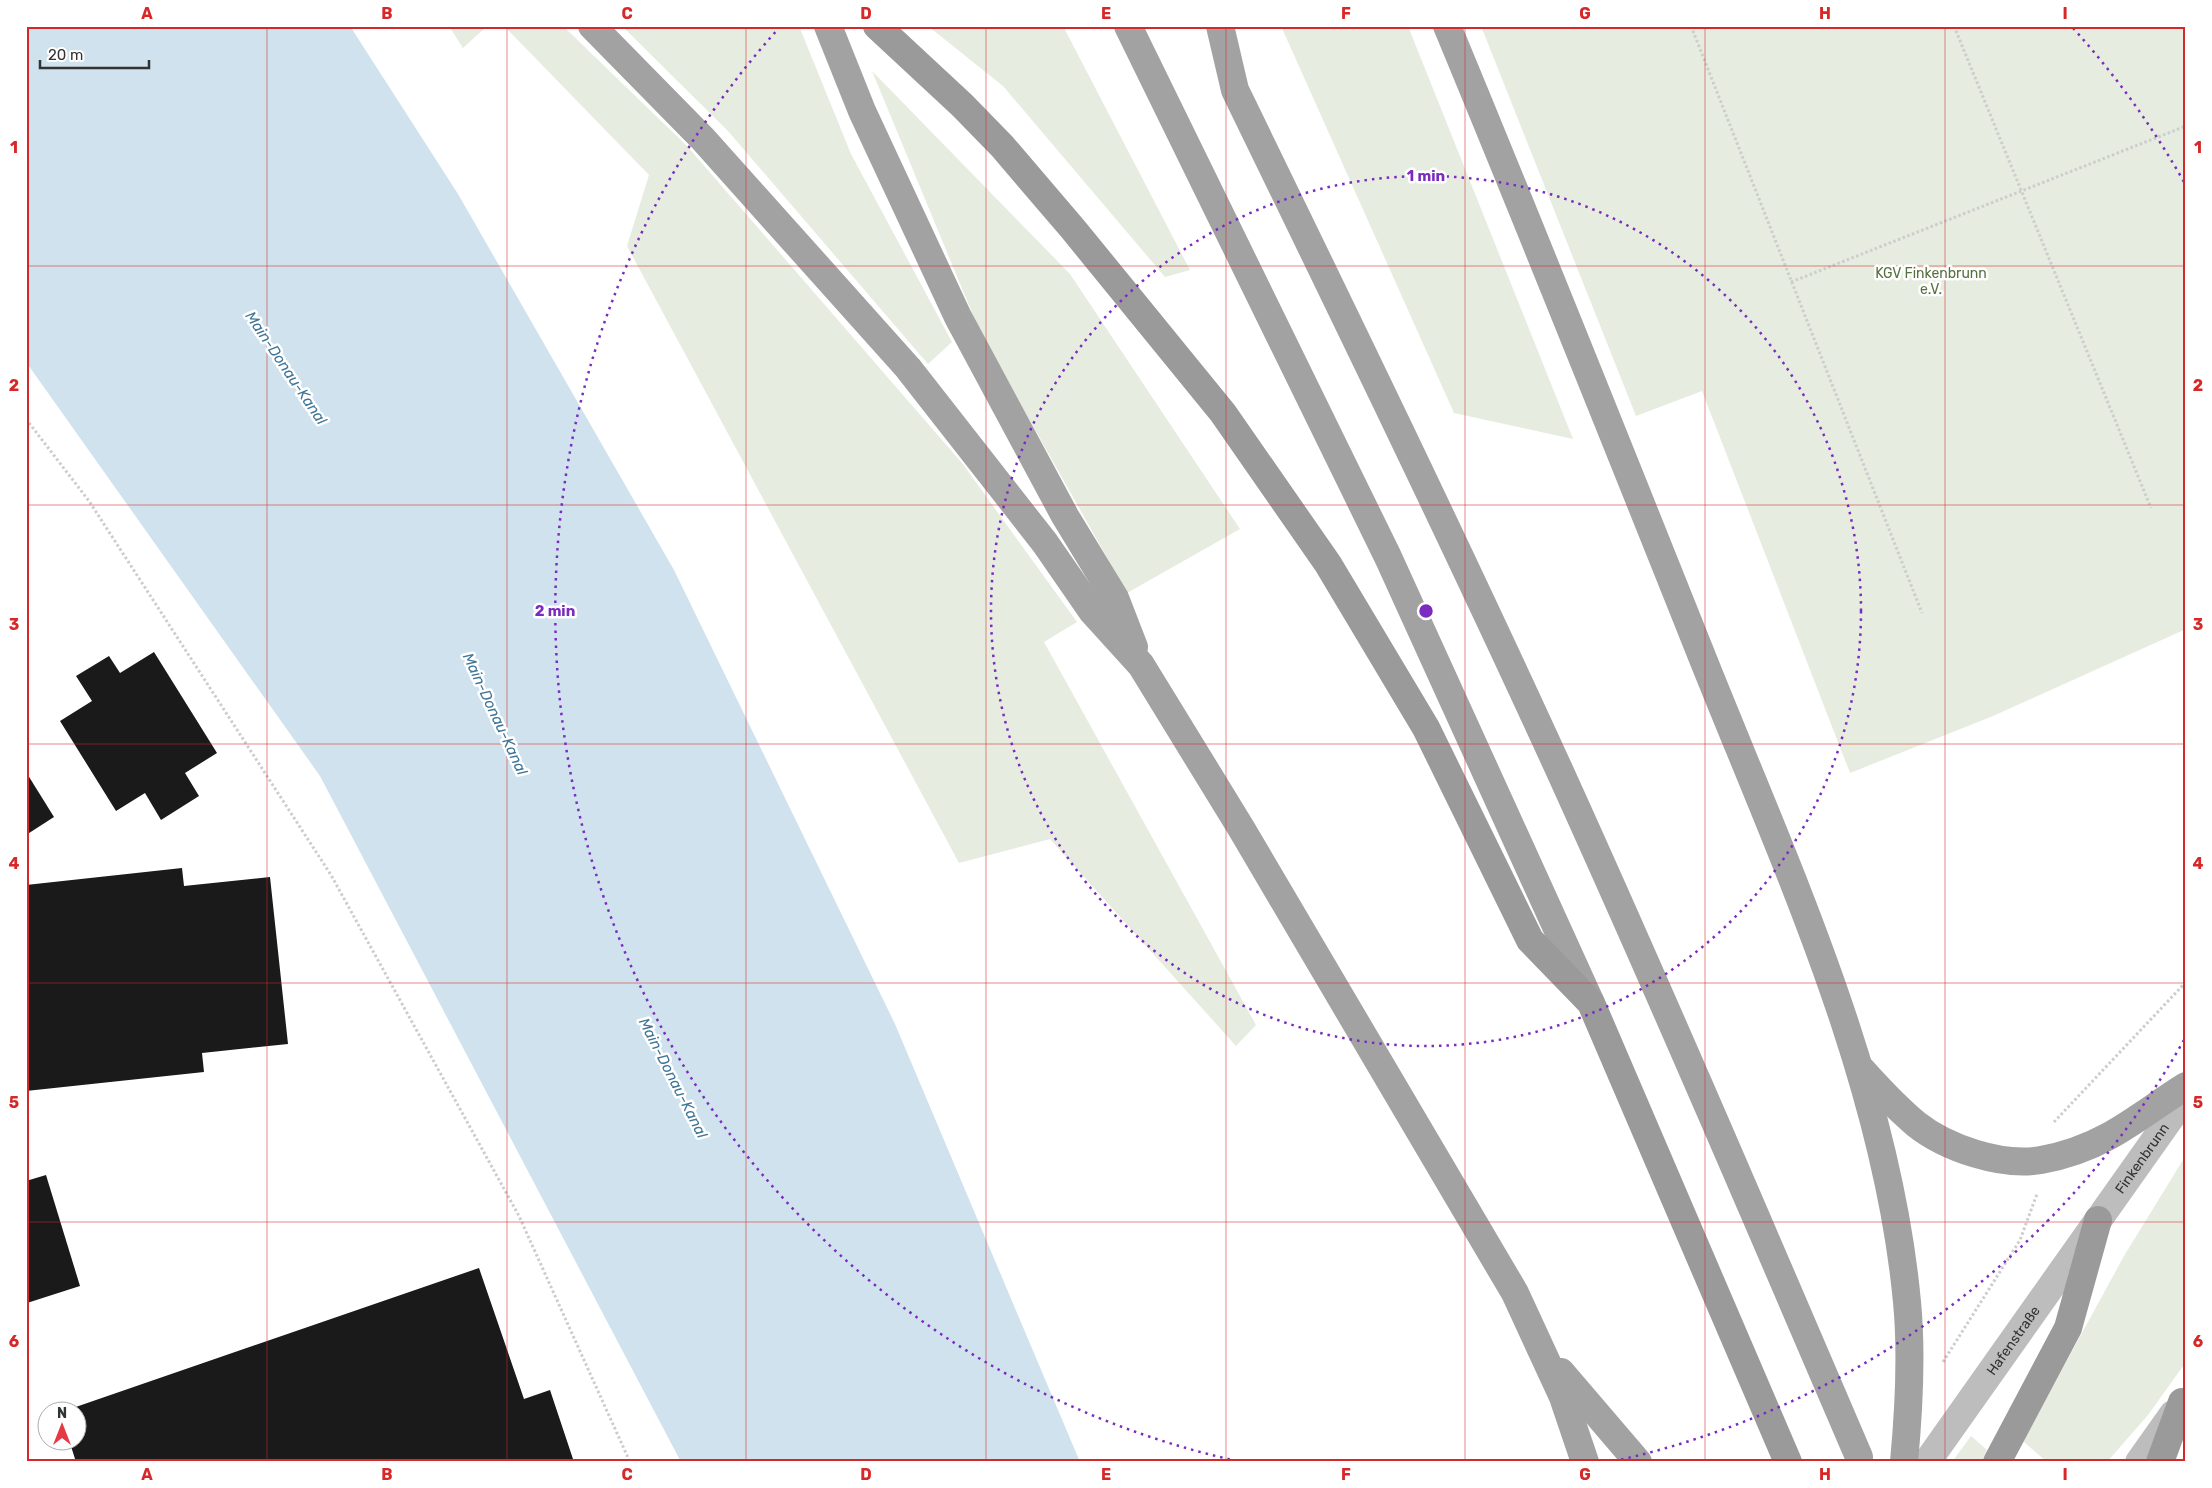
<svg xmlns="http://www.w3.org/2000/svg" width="2212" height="1488" font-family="Rubik,sans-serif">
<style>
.green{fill:#e6ecdf}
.water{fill:#cfe2ee}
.building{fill:#1a1a1a}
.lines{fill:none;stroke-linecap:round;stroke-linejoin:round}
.path{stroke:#cdcdcd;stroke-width:3;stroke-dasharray:2.5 2.5;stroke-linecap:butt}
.secondary{stroke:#bdbdbd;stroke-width:28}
.trunk{stroke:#a2a2a2;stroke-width:28}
.motorway{stroke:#9a9a9a;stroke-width:28}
.grid{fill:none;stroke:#d62828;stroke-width:1;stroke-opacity:0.55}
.ring{fill:none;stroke:#7b2cbf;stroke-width:2.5;stroke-dasharray:2.5 5}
.labels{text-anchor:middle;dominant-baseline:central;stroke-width:5;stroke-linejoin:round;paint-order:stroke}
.park-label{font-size:14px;fill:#56703f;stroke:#fff}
.street-label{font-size:14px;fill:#333;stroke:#fff}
.water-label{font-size:15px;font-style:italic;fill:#3f7597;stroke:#fff}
.centre{fill:#7b2cbf;stroke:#fff;stroke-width:2.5}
.ring-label{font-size:15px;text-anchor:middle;font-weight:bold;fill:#7b2cbf;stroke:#fff;stroke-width:5;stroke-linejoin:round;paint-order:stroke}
.neatline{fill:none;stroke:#d62828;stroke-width:2}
.grid-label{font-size:16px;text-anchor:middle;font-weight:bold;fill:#d62828}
</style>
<rect width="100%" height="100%" fill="#fff"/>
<!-- green -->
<g class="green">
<polygon points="449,26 487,26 463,48"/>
<polygon points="504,26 563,26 687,146 962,463 1077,622 1044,642 1256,1025 1236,1046 1050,839 959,863 627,246 649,175"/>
<polygon points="622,26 799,26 851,154 952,342 928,364 728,131"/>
<polygon points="928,26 1063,26 1190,270 1165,277 1003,86"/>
<polygon points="1281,26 1408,26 1573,439 1454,413"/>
<polygon points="1481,26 2186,26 2186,629 1993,716 1850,773 1702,391 1636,416"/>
<polygon points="872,71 1070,274 1240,529 1127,593 980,332"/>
<polygon points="2186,1155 2186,1362 2148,1415 2107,1462 2047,1462 2023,1441 2124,1256"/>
<polygon points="1971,1436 1987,1450 1981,1462 1952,1462"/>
</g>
<!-- water -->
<polygon class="water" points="26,26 350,26 458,194 674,570 895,1024 1080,1462 681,1462 320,776 26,362"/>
<!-- building -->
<g class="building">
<polygon points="154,652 217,753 185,773 199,796 161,820 145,793 116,811 60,721 92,701 76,676 109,656 120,673"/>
<polygon points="26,772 54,817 26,835"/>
<polygon points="182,868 184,886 270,877 288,1044 202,1053 204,1072 26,1091 26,885"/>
<polygon points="46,1175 80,1286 27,1303 26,1181"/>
<polygon points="479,1268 524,1399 550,1390 574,1462 76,1462 69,1440 78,1440 78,1410 67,1410"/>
</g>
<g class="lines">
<!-- path -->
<g class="path">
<polyline points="1691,26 1922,613"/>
<polyline points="1954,26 2151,508"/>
<polyline points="1791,282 2186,126"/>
<polyline points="26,419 89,501 331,875 519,1216 630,1462"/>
<polyline points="2054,1122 2186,982"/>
<polyline points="1943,1362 2020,1240 2037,1194"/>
</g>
<!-- secondary -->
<g class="secondary">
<path id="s1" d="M1927,1462L2186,1096"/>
<polyline points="2139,1462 2173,1414"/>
</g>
<!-- trunk -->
<g class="trunk">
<polyline points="592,26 703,139 908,368 1045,543 1092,611 1141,665 1241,828 1515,1293 1563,1397 1585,1462"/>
<polyline points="828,26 862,111 958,317 1065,516 1115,598 1134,647"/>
<polyline points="1128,26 1388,557 1590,1001"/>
<path d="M1220,26L1235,90C1344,314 1453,538 1557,765C1661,994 1760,1226 1859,1457"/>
<path d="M1447,26C1533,233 1616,441 1699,649C1782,858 1886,1076 1907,1302C1912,1354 1909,1409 1904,1462"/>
<path d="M1862,1070C1879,1089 1896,1107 1916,1124C1946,1148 2002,1167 2041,1160C2063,1156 2089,1147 2109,1136C2136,1121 2160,1102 2186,1086"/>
<polyline points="1561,1372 1638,1462"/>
</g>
<!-- motorway -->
<g class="motorway">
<polyline points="877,26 962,105 1002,146 1073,229 1223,413 1328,564 1426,728 1530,940 1591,1003 1788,1462"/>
<polyline points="1997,1462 2068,1328 2098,1220"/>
<polyline points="2160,1462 2182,1402"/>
</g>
</g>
<!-- grid -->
<path class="grid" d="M267,26V1462M507,26V1462M746,26V1462M986,26V1462M1226,26V1462M1465,26V1462M1705,26V1462M1945,26V1462M26,266H2186M26,505H2186M26,744H2186M26,983H2186M26,1222H2186"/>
<!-- distance rings -->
<g class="ring">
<circle cx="1426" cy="611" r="435"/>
<path d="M2184 1040A871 871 0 0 1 1615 1461M1237 1461A871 871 0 0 1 779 28M2073 28A871 871 0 0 1 2184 182"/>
</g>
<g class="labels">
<!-- park labels -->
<g class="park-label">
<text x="1931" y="273">KGV Finkenbrunn<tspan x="1931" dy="16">e.V.</tspan></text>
</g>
<!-- street labels -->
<g class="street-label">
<text stroke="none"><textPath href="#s1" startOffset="372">Finkenbrunn</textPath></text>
<text stroke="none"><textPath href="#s1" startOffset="149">Hafenstraße</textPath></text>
</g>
<!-- water labels -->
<g class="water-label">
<text transform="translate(286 368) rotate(56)">Main-Donau-Kanal</text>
<text transform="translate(495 714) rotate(65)">Main-Donau-Kanal</text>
<text transform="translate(673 1078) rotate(63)">Main-Donau-Kanal</text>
</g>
</g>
<circle cx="1426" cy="611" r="8" class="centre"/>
<g class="ring-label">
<text x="1426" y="181">1 min</text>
<text x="555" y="616">2 min</text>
</g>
<!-- border -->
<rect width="2212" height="1488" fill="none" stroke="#ffffff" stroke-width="55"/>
<!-- north arrow -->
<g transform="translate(62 1426)"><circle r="24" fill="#ffffff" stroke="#adadad"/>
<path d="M0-4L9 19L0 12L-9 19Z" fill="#e63946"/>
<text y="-8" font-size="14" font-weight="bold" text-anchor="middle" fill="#333333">N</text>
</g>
<!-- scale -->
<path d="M40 60v8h109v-8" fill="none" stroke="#333333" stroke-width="2.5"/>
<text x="48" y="60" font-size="15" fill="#333333" stroke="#ffffff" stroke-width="4" paint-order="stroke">20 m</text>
<rect x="28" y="28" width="2156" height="1432" class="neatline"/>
<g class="grid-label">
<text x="147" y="19">A</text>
<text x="387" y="19">B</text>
<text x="627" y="19">C</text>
<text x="866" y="19">D</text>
<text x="1106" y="19">E</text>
<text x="1346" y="19">F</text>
<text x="1585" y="19">G</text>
<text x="1825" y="19">H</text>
<text x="2065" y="19">I</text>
<text x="14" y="153">1</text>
<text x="2198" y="153">1</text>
<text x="14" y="391">2</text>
<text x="2198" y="391">2</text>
<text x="14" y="630">3</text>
<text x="2198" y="630">3</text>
<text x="14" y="869">4</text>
<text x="2198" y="869">4</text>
<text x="14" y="1108">5</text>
<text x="2198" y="1108">5</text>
<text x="14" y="1347">6</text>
<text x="2198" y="1347">6</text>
<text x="147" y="1480">A</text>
<text x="387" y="1480">B</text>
<text x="627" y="1480">C</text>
<text x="866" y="1480">D</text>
<text x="1106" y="1480">E</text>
<text x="1346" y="1480">F</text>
<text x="1585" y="1480">G</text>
<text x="1825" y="1480">H</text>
<text x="2065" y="1480">I</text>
</g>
</svg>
